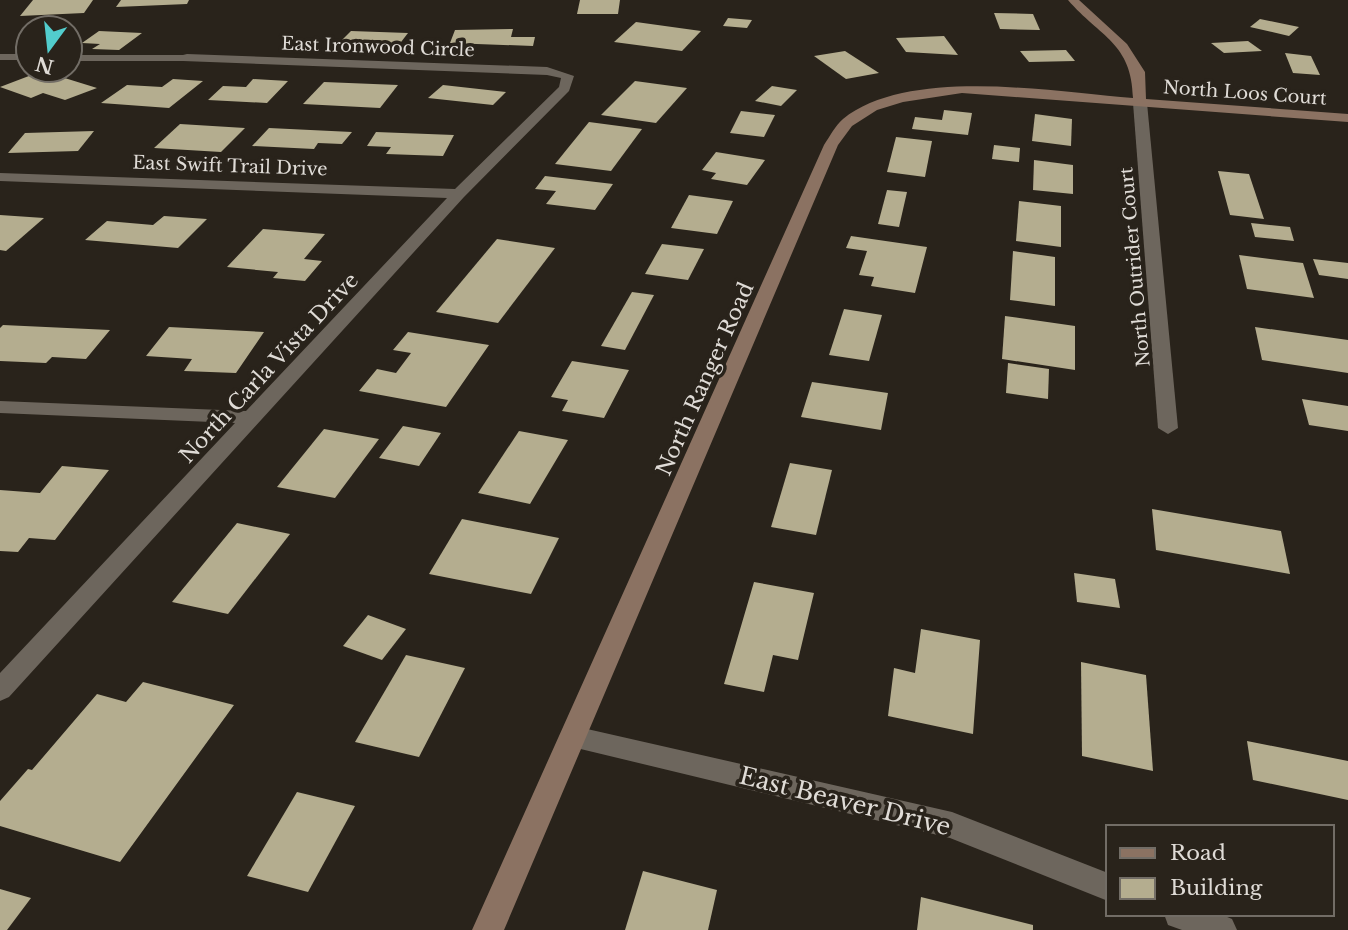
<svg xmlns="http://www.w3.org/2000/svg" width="1348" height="930" font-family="'Libre Baskerville',serif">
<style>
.building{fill:#b4ad8f}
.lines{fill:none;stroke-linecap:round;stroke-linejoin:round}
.lane{fill:#6d665d;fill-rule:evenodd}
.street{fill:#6d665d;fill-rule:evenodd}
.secondary{fill:#8b7262;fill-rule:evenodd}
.labels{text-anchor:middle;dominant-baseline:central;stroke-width:7;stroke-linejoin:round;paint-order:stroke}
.far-street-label{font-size:18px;fill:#dfdbd6;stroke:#29231b}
.street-label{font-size:21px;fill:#dfdbd6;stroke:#29231b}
.near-street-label{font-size:24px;fill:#dfdbd6;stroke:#29231b}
</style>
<rect width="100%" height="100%" fill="#29231b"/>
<!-- building -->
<g class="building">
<polygon points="33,0 93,0 84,13 20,16"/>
<polygon points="121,0 189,0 187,4 116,7"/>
<polygon points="580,0 620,0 618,14 577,14"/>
<polygon points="994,13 1033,14 1040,30 1000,29"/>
<polygon points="728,18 752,20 747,28 723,26"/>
<polygon points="1260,19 1299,27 1289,36 1250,27"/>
<polygon points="636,22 701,31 682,51 614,42"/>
<polygon points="513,29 511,37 535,37 533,46 450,43 455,30"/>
<polygon points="99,31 142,33 119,50 92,49 100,44 82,43"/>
<polygon points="351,31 408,33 398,46 339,43"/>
<polygon points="944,36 958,55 906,52 896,38"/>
<polygon points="1248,41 1262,51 1224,53 1211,43"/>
<polygon points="1066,50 1075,61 1029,62 1020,51"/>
<polygon points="845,51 879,73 846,79 814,56"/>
<polygon points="1285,53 1311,56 1320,75 1293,73"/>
<polygon points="42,71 97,88 65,100 43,93 31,98 0,87"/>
<polygon points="173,79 203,81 169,108 101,103 127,85 162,87"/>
<polygon points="253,79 288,81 267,103 208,100 223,86 246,87"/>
<polygon points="635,81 687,88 656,123 601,115"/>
<polygon points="324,82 398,85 380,108 303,104"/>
<polygon points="443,85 506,92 493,105 428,98"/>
<polygon points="772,86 797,90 781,106 755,101"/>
<polygon points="944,110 972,113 968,135 912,129 915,117 942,120"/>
<polygon points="741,111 775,115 764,137 730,133"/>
<polygon points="1035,114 1072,119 1071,146 1032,141"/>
<polygon points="589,122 642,129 611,171 555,164"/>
<polygon points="180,124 245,128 221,152 154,148"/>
<polygon points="269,128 352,132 342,144 318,143 314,149 252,146"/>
<polygon points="94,131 78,151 8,153 25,133"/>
<polygon points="376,132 454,135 443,156 386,154 391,147 367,146"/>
<polygon points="896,137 932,141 925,177 887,172"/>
<polygon points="994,145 1020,148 1019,162 992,159"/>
<polygon points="716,152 765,160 747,185 711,179 716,173 702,170"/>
<polygon points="1034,160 1073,165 1073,194 1033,190"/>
<polygon points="1218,171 1249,174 1264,219 1230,215"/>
<polygon points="545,176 613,184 595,210 546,204 556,191 535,189"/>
<polygon points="887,190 907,192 899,227 878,224"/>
<polygon points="689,195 733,201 717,234 671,228"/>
<polygon points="1019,201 1061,206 1061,247 1016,241"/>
<polygon points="0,215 44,218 6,251 0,250"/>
<polygon points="164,216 207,219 178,248 85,240 107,221 153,225"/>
<polygon points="1251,223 1290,227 1294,241 1255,237"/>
<polygon points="263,229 325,234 304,259 322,261 305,281 273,278 278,272 227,267"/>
<polygon points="851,236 927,247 915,293 871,286 874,277 859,275 867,251 846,248"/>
<polygon points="497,239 555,248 498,323 436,312"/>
<polygon points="662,244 704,249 688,280 645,274"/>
<polygon points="1013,251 1055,257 1055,306 1010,300"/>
<polygon points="1239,255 1303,263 1314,298 1247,289"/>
<polygon points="1313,259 1348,263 1348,279 1319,275"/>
<polygon points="632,292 654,295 625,350 601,346"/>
<polygon points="844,309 882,315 869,361 829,355"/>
<polygon points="1005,316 1075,326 1075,370 1002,359"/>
<polygon points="3,325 110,330 86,359 52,357 46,363 0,361 0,328"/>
<polygon points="169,327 264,332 236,373 184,371 192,359 146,356"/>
<polygon points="1255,327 1348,340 1348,373 1262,360"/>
<polygon points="408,332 489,345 446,407 359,391 377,369 396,373 411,353 393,350"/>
<polygon points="572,361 629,370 604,418 562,411 568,400 551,397"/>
<polygon points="1008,363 1049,369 1048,399 1006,393"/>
<polygon points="812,382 888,393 881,430 801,417"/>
<polygon points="1302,399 1348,406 1348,431 1309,425"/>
<polygon points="403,426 441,433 419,466 379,458"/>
<polygon points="324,429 379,439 335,498 277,487"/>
<polygon points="519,431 568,440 530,504 478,493"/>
<polygon points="790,463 832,470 816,535 771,527"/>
<polygon points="62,466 109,470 55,540 29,538 18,552 0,551 0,490 40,493"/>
<polygon points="1152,509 1281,531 1290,574 1156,550"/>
<polygon points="462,519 559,538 531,594 429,574"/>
<polygon points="237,523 290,534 228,614 172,602"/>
<polygon points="1074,573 1115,579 1120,608 1077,602"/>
<polygon points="754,582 814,593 798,660 773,655 764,692 724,684"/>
<polygon points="368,615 406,629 382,660 343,646"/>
<polygon points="921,629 980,640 973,734 888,716 894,668 915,673"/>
<polygon points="406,655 465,668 419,757 355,742"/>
<polygon points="1081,662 1146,675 1153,771 1082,756"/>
<polygon points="143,682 234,705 120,862 0,826 0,801 28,769 32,770 97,694 126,702"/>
<polygon points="1247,741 1348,761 1348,800 1253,780"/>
<polygon points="297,792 355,806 308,892 247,876"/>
<polygon points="643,871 717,890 708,930 625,930"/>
<polygon points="0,889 31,898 7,930 0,930"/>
<polygon points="921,897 1033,925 1033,930 917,930"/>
</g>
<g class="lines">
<!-- lane -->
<g class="lane">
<rect x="0" y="54" width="28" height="6"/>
<polygon points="70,55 187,55 192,58 187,61 70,61"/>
</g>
<!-- street -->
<g class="street">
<polygon points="187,54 547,67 574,76 569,91 464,197 9,697 0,701 0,673 235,423 0,413 0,401 246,411 447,198 0,181 0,173 455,189 559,87 561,78 547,75 183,61 183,55"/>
<polygon points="1140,99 1147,103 1178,428 1168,434 1158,428 1133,103"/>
<polygon points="574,726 952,812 1108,873 1108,901 950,838 564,745 560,737 564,729"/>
<polygon points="1164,914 1220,914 1232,919 1237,930 1182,930 1168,925"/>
</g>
<!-- secondary -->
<path class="secondary" d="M1068,0H1079L1127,44L1145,72L1146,99L1348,114V122L962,93L903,102L877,110L852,126L838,145L504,930H472L824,145C830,136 835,126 843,119C909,66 1054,92 1133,98C1132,43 1100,37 1068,0Z"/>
</g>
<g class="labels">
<!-- far-street labels -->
<g class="far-street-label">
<text transform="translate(378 47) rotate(2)">East Ironwood Circle</text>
<text transform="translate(1245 93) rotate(4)">North Loos Court</text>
<text transform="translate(230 166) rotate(2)">East Swift Trail Drive</text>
<text transform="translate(1135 267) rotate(-95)">North Outrider Court</text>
</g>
<!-- street labels -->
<g class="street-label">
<text transform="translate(269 368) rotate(-47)">North Carla Vista Drive</text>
<text transform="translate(705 379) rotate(-66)">North Ranger Road</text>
</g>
<!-- near-street labels -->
<g class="near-street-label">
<text transform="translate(845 801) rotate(14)">East Beaver Drive</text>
</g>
</g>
<!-- legend -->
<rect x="1106" y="825" width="228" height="91" fill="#29231b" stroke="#726d66" stroke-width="2"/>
<rect x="1120" y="848" width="35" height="10" fill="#8b7262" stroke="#726d66" stroke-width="2"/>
<text x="1170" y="860" font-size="21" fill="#dfdbd6">Road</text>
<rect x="1120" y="878" width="35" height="21" fill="#b4ad8f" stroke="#726d66" stroke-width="2"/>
<text x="1170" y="895" font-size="21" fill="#dfdbd6">Building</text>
<!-- north arrow -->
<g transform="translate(49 49) rotate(195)"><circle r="33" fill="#29231b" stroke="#726d66" stroke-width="2"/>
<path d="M0-5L12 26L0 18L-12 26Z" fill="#52cdcd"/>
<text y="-10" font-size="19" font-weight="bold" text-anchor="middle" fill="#dfdbd6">N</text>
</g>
</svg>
